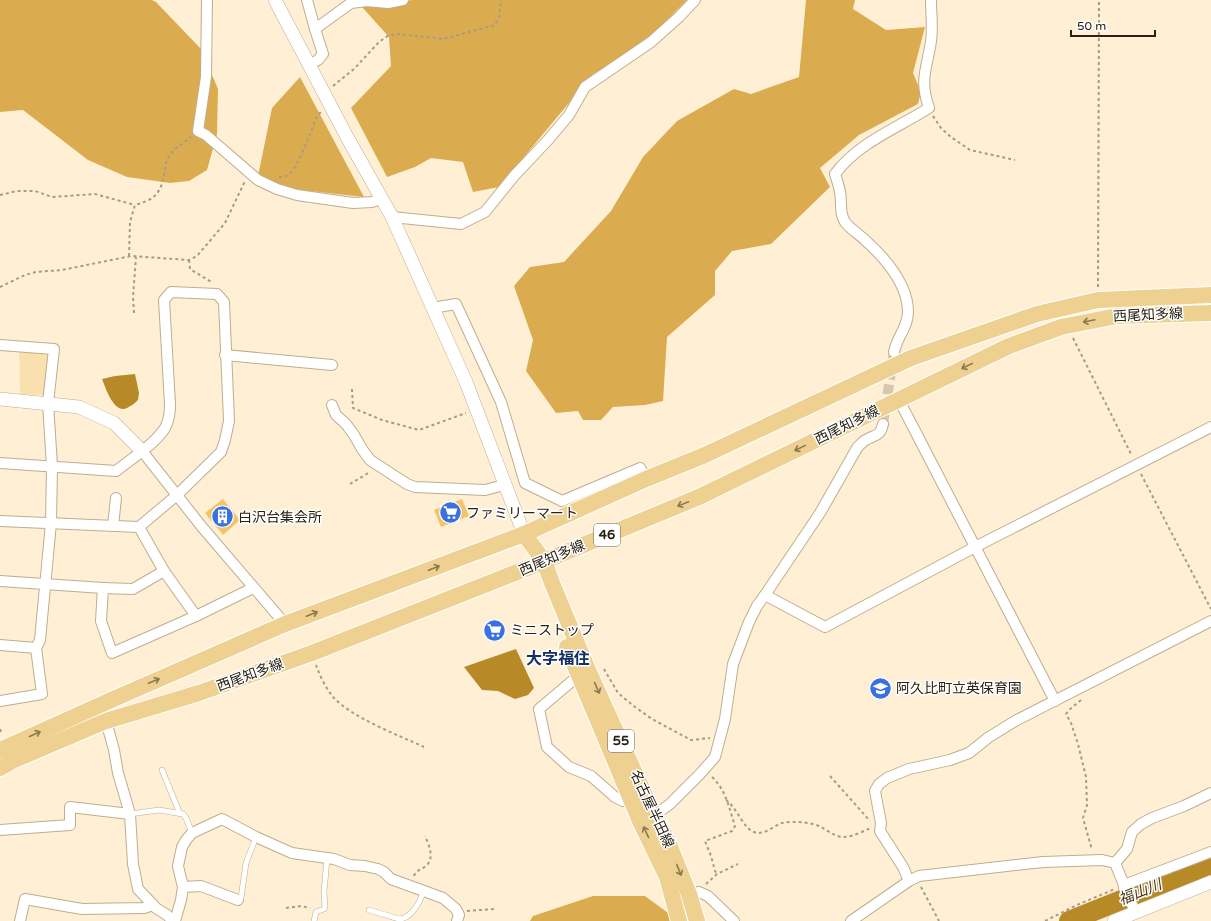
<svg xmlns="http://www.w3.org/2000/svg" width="1211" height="921" font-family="'Varela Round','Noto Sans JP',sans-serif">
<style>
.green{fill:#fadfaf}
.forest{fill:#dbac4f}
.water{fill:#b88a27}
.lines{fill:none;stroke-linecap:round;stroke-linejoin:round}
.river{stroke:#b88a27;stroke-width:20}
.building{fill:#f4c468}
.minor-tunnel{stroke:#d4c7ae;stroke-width:10;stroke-dasharray:10 5;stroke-linecap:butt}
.service-casing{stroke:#bfad8d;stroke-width:6}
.minor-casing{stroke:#bfad8d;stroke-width:12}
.tertiary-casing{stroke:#bfad8d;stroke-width:14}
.primary-casing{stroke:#fff;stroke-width:18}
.path{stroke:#a69b85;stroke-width:2;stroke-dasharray:3 3;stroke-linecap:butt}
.service{stroke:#fff;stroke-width:5}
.minor{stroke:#fff;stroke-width:10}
.tertiary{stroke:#fff;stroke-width:13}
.primary{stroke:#eed091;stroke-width:16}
.oneway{stroke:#8b7852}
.labels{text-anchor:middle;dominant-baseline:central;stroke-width:3;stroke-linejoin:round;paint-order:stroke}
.shield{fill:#fff;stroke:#68645a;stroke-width:1}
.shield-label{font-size:13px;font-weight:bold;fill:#282114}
.street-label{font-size:14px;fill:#282114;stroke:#fff}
.poi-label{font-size:14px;fill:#282114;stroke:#fff;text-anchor:start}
.water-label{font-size:15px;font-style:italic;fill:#4a370f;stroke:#fff}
.quarter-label{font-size:16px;font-weight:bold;fill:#132f64;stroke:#fff}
</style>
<rect width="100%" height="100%" fill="#fff0d5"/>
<!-- green -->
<polygon class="green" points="19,346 54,349 45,395 20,394"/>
<!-- forest -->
<g class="forest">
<polygon points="0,0 152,0 156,2 201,49 218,89 217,134 207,170 189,181 170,183 127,177 88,160 23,110 0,112"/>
<polygon points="411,0 687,0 649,38 623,57 593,74 499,187 473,192 463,162 431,158 415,167 387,177 351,108 391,66 389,37 362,7 398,6"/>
<polygon points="806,0 855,0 853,9 886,30 925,27 913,73 921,92 918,104 859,135 820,168 830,187 771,244 732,251 715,271 715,295 667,337 663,401 645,405 613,407 601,420 583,420 578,411 556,413 526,371 533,340 514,286 530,267 564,262 611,211 643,157 677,121 734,89 751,94 799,77"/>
<polygon points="300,77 364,197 283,188 258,176 272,108"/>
<polygon points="593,896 645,896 679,921 530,921 533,916"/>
</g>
<!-- water -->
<g class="water">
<path d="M135,374L139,393L138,400C135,403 131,406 127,408C114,414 106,389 102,379L115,376Z"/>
<polygon points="516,649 534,688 528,695 515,699 498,691 482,690 464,667"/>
</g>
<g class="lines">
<!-- river -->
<polyline class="river" points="1069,921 1211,864"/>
</g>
<!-- building -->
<g class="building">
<polygon points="223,499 240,520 223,535 205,513"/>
<polygon points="462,499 469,516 441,527 434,510"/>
</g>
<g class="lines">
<!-- minor-tunnel -->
<polyline class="minor-tunnel" points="883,424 894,352"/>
<defs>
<g id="service">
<polyline points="162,770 180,814"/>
<polyline points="130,814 159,810 183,814 186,818 192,833"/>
<polyline points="238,900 241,898 246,863 256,837"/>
<polyline points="369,910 399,919 400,921"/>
<path d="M399,919C411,919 421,901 423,891"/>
<polyline points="314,921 316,912 324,909 325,907 324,892 327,859"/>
</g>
<g id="minor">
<polyline points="207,0 206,77 198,131 206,135 258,180 277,189 297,195 353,203 372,202 381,199"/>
<polyline points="307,0 315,29"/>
<polyline points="309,65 318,60 323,54 315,29 351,3 367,1 388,3 403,0"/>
<polyline points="392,217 461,224 485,212 514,176 548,140 569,115 585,87 651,42 679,17 695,0"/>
<polyline points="432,308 456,304 501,402 525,483 562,501 640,468 646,479"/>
<polyline points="0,345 54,349 48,403 52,466 51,523 40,640 36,648 0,645"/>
<path d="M894,352C897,337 908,327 908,312C908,284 885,258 865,240C859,234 850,229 845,222C839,213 842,202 840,192C839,186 837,180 835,174C858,143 897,128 929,108C919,79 927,69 931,41C933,28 931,13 931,0"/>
<polyline points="225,355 332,365"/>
<polyline points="899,400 1055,701"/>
<polyline points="332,405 336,415 346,424 354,435 362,449 370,460 407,484 415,487 485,490 504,485"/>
<polyline points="142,451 202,527 285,624"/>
<path d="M0,463L116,471C131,459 155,444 165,428C169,421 170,412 170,404L164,300L171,292L217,294L224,302L229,421L225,440L221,452L177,495L139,527L0,521"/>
<polyline points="113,526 116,498"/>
<polyline points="139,527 164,571 196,616"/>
<polyline points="0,581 103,588 101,621 112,653 196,616 253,588"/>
<polyline points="103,588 133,589 164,571"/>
<polyline points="765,595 825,627 975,547 1211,427"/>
<polyline points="578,676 539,709 547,747 569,767 591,776 615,797 623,801 632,801"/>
<polyline points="0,701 42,694 36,648"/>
<polyline points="106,721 114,750 118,773 130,814 133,864 138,889 156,908 167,915 173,921"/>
<path d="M655,815L670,804L700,774L715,757L725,719L733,664L749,622L757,606L765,595L775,580L820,513L857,448C859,445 862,443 864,441C874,434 880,438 883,424"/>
<polyline points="0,830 70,825 70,807 130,814"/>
<polyline points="1115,863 1127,849 1132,832 1141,824 1152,818 1184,806 1211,793"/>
<polyline points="909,881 903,867 880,831 881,823 875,791 879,784 887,778 909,769 950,760 969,753 989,737 1015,721 1211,621"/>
<polyline points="1124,885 1211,852"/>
<polyline points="183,887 178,866 182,847 186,840 192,833 222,819 256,837 292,853 334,859 350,865 365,866 378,869 384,872 391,879 443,898 456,909 459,915 457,921"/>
<polyline points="689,894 699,892 708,896 734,921"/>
<polyline points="20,921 25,899 82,909 144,908 153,905"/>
<polyline points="175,921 181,900 183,887 201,886 238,900"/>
<polyline points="851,921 909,881 919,876 1043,862 1102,860 1115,863 1124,885 1124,888 1136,913"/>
</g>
<g id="tertiary">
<polyline points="275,0 347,137 392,217 466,382 524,534"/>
<polyline points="0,399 79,407 114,423 142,451"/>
<polyline points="1114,921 1211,882"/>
</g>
<g id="primary">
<polyline points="524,534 544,561 552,583 588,670 649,804 668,842 689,894 697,921"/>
<polyline points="567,647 640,821 667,877 679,921"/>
<polyline points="0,750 109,701 285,624 524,534 646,479 705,455 911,358 1037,314 1098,300 1211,295"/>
<polyline points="0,768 12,761 106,721 199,693 312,653 535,565 699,497 1009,346 1061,327 1117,316 1211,313"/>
</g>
</defs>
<!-- service casing -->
<use href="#service" class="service-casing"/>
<!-- minor casing -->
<use href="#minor" class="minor-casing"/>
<!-- tertiary casing -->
<use href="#tertiary" class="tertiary-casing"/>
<!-- primary casing -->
<use href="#primary" class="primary-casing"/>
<!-- path -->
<g class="path">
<polyline points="333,86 354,69 379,42 389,35 399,34 443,39 495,25 499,17 501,0"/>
<polyline points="933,116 941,128 951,137 970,150 1015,160"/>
<path d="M279,177C282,177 285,177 288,175C298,169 312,128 317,116L321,112"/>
<polyline points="0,195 17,191 35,191 52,197 95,194 135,205"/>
<path d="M129,256L130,222L135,205C152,200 160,196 164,176C165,170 165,164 168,158C173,148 183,144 191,137"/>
<polyline points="189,260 190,269 213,283"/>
<polyline points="0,287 25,275 36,272 62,270 131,256 189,260 197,256 225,223 245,181"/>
<polyline points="1098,287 1099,0"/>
<polyline points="134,313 133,297 136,257"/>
<polyline points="1073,338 1132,456"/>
<polyline points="352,389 353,408 382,420 419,430 466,413"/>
<polyline points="1141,474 1211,609"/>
<polyline points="350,484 370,472"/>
<path d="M316,665C320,676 326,689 334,698C353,718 398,735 424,747"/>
<polyline points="604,669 618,693 635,707 652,719 691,740 710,738"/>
<polyline points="1081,700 1069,710 1066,714 1071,723 1078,744 1086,777 1087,805 1083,818 1092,850"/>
<polyline points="0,729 2,734"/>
<polyline points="830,776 870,821"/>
<path d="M712,777C726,790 729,808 735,826L732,831L705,841L711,856L715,871L717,874"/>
<path d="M726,800C737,808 744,829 754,832C764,836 773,826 782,823C786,822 791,822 795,822C803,822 811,823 819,826C827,830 835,837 844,837C853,837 863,831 871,828"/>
<path d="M414,876C416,870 421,870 426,866C435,858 429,845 425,836"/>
<polyline points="706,884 717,874 738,864"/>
<polyline points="921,887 939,921"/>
<polyline points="286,908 301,906 310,908"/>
<polyline points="467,911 494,909"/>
<polyline points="1045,921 1077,905 1115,889"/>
</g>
<!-- service -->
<use href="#service" class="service"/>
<!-- minor -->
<use href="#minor" class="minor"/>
<!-- tertiary -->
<use href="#tertiary" class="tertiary"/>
<!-- primary -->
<use href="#primary" class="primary"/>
</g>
<!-- one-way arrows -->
<defs><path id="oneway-shaft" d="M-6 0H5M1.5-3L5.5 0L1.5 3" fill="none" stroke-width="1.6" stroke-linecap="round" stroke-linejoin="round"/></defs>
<g class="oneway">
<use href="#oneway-shaft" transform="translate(1089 321) rotate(168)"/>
<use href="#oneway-shaft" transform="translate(967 366) rotate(154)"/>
<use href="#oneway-shaft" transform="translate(800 448) rotate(154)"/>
<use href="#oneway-shaft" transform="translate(683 504) rotate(158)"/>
<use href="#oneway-shaft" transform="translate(434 568) rotate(-21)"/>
<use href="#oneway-shaft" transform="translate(312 614) rotate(-21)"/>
<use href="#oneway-shaft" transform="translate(154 681) rotate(-23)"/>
<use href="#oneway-shaft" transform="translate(597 688) rotate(66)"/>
<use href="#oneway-shaft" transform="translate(35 734) rotate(-24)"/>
<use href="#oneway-shaft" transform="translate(646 832) rotate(-115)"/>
<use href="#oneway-shaft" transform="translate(679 870) rotate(68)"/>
</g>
<!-- icons -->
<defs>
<symbol id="supermarket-disc" viewBox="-11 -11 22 22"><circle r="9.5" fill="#3971e1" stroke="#fff"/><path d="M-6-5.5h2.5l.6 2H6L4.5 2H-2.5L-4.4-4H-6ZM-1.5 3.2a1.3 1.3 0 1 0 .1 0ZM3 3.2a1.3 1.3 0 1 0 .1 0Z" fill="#fff"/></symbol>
<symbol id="building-disc" viewBox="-11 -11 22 22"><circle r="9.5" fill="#3971e1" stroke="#fff"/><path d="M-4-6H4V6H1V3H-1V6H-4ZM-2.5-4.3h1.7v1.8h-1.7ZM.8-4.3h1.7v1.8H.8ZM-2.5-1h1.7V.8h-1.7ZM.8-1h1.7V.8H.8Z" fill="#fff"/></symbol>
<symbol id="school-disc" viewBox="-11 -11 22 22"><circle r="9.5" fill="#3971e1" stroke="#fff"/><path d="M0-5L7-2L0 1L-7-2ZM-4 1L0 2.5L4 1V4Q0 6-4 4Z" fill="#fff"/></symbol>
</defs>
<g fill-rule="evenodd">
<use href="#supermarket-disc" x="438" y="500" width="25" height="25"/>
<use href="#building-disc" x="210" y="504" width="25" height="25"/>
<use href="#supermarket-disc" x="482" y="618" width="25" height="25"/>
<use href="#school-disc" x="868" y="676" width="25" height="25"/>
</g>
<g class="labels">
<!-- shield labels -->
<g class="shield">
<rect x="594" y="524" width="26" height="22" rx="3"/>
<rect x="608" y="730" width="26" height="22" rx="3"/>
</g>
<g class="shield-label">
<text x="607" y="535">46</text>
<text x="621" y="741">55</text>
</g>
<!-- street labels -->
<g class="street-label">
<text transform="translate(1148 315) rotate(-3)">西尾知多線</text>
<text transform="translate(847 425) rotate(-26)">西尾知多線</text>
<text transform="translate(552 558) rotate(-23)">西尾知多線</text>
<text transform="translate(250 675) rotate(-20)">西尾知多線</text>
<text transform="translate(652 809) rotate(65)">名古屋半田線</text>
</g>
<!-- poi labels -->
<g class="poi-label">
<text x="466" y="513">ファミリーマート</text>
<text x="238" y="517">白沢台集会所</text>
<text x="510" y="630">ミニストップ</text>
<text x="896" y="688">阿久比町立英保育園</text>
</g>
<!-- water labels -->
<g class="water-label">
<text transform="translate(1140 892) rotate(-22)">福山川</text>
</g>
<!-- quarter labels -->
<g class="quarter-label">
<text x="558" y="659">大字福住</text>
</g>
</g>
<!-- scale -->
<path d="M1071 30v6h84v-6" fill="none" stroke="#282114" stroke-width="2"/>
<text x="1077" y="30" font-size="12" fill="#282114" stroke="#ffffff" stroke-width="3" paint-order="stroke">50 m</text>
</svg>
